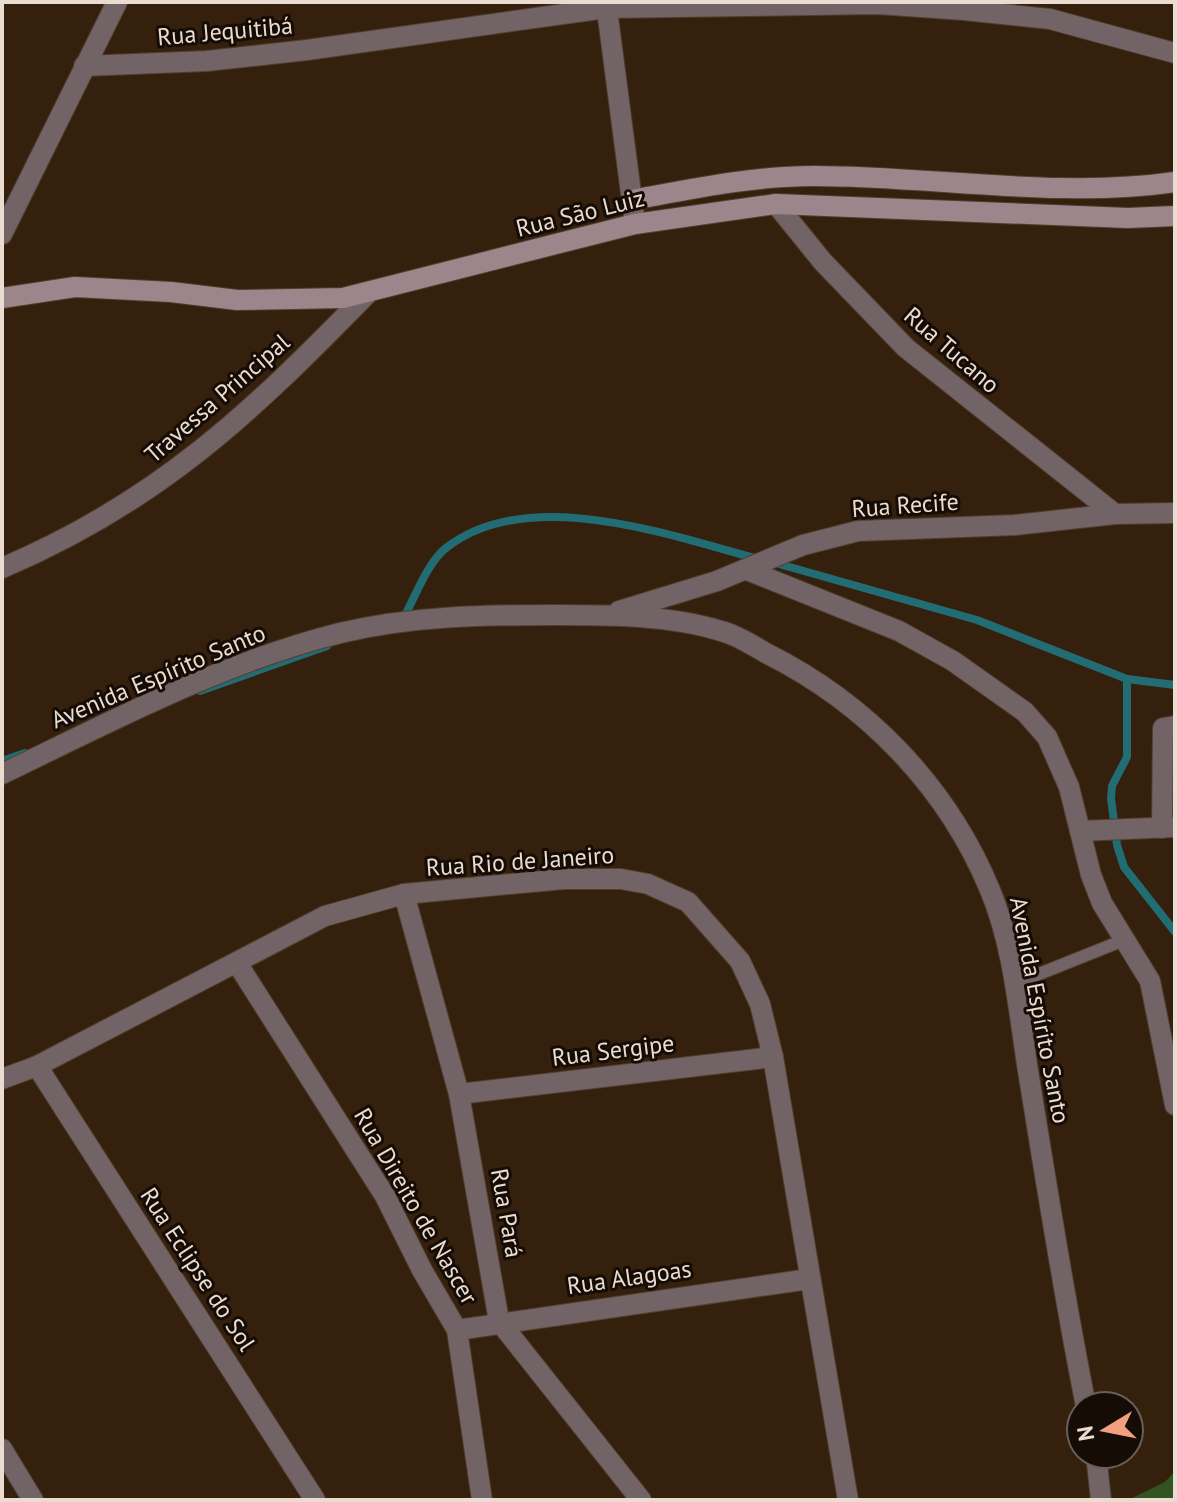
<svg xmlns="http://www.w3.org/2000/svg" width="1177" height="1502" font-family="'PT Sans',sans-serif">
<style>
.green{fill:#335421}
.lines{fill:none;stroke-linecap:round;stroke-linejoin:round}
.stream{stroke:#226c74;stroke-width:8}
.lane-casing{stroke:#513e2c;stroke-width:14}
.street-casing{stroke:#513e2c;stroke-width:22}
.secondary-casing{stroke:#513e2c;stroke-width:22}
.lane{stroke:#726366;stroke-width:12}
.street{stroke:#726366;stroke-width:20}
.secondary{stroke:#9d868b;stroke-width:20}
.labels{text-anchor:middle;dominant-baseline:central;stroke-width:6;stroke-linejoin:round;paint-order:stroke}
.street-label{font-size:24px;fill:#eadcd1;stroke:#150c05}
</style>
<rect width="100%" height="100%" fill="#34200d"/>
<!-- green -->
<polygon class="green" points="1175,1471 1175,1500 1128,1500 1165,1482"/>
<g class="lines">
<!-- stream -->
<g class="stream">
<polyline points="772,562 977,620 1127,679 1175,685"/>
<path d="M399,618L405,615C416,595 428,562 446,548C527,484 669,535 758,559"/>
<polyline points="1127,679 1127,757 1112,786 1111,798 1117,845 1124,867 1175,932"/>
<polyline points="200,691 327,646"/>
<polyline points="2,761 25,753"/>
</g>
<defs>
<polyline id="lane" points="1014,984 1124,940"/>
<g id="street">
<polyline points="606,2 635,224"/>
<polyline points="84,66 207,61 307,50 606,8 878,4 964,10 1050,19 1175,53"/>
<polyline points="776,204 823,262 906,348 1115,514"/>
<polyline points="2,234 117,2"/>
<path d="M2,568C158,502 252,412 368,293"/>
<polyline points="747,570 899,631 953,661 1025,712 1047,737 1069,787 1091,875 1102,903 1150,981 1175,1105"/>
<polyline points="619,611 717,581 803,545 858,531 1015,525 1115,514 1175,513"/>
<path d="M2,774C112,721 221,663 340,633C411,616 483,615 556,615C610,615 669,615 721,631C737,635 752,645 766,653C866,703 947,786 990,890C1014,947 1019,1016 1029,1077C1047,1187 1064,1297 1086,1406"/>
<polyline points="1162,828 1163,728 1175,726"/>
<polyline points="1080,831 1175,827"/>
<polyline points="404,894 459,1094 499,1321 641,1500"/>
<polyline points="237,963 385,1196 422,1270 457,1330 482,1500"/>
<polyline points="37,1066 315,1500"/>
<polyline points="2,1079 37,1066 325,916 404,894 564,879 621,879 648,884 688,902 740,961 760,1004 773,1057 848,1500"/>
<polyline points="459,1094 773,1057"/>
<polyline points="457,1330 809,1279"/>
<polyline points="2,1449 33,1500"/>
<polyline points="1096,1454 1101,1500"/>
</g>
<g id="secondary">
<path d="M632,200C692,189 752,176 814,176C931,176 1059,199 1175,182"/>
<polyline points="2,298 75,287 171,292 237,300 343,298 635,224 776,204 1128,218 1175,216"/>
</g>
</defs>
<!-- lane casing -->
<use href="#lane" class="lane-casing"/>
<!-- street casing -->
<use href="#street" class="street-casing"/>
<!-- secondary casing -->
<use href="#secondary" class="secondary-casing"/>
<!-- lane -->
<use href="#lane" class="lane"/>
<!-- street -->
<use href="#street" class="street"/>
<!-- secondary -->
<use href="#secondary" class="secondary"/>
</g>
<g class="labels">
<!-- street labels -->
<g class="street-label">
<text transform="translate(225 31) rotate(-5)">Rua Jequitibá</text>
<text transform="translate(580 213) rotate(-14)">Rua São Luiz</text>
<text transform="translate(952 350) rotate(41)">Rua Tucano</text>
<text transform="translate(217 398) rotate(-41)">Travessa Principal</text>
<text transform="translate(905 505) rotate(-4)">Rua Recife</text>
<text transform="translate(158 676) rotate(-23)">Avenida Espírito Santo</text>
<text transform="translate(520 861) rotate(-4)">Rua Rio de Janeiro</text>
<text transform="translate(1040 1010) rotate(79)">Avenida Espírito Santo</text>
<text transform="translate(613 1050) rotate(-7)">Rua Sergipe</text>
<text transform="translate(416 1206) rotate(60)">Rua Direito de Nascer</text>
<text transform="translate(507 1213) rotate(80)">Rua Pará</text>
<text transform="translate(198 1269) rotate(57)">Rua Eclipse do Sol</text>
<text transform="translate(629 1277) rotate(-8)">Rua Alagoas</text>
</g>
</g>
<!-- border -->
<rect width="1177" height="1502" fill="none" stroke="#eadcd1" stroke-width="8"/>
<!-- north arrow -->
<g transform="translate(1105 1430) rotate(260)"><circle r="38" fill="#150c05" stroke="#6a5f57" stroke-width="2"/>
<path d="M0-6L14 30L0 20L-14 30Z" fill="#f2a080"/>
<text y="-12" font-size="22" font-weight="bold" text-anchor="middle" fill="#eadcd1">N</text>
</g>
</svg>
